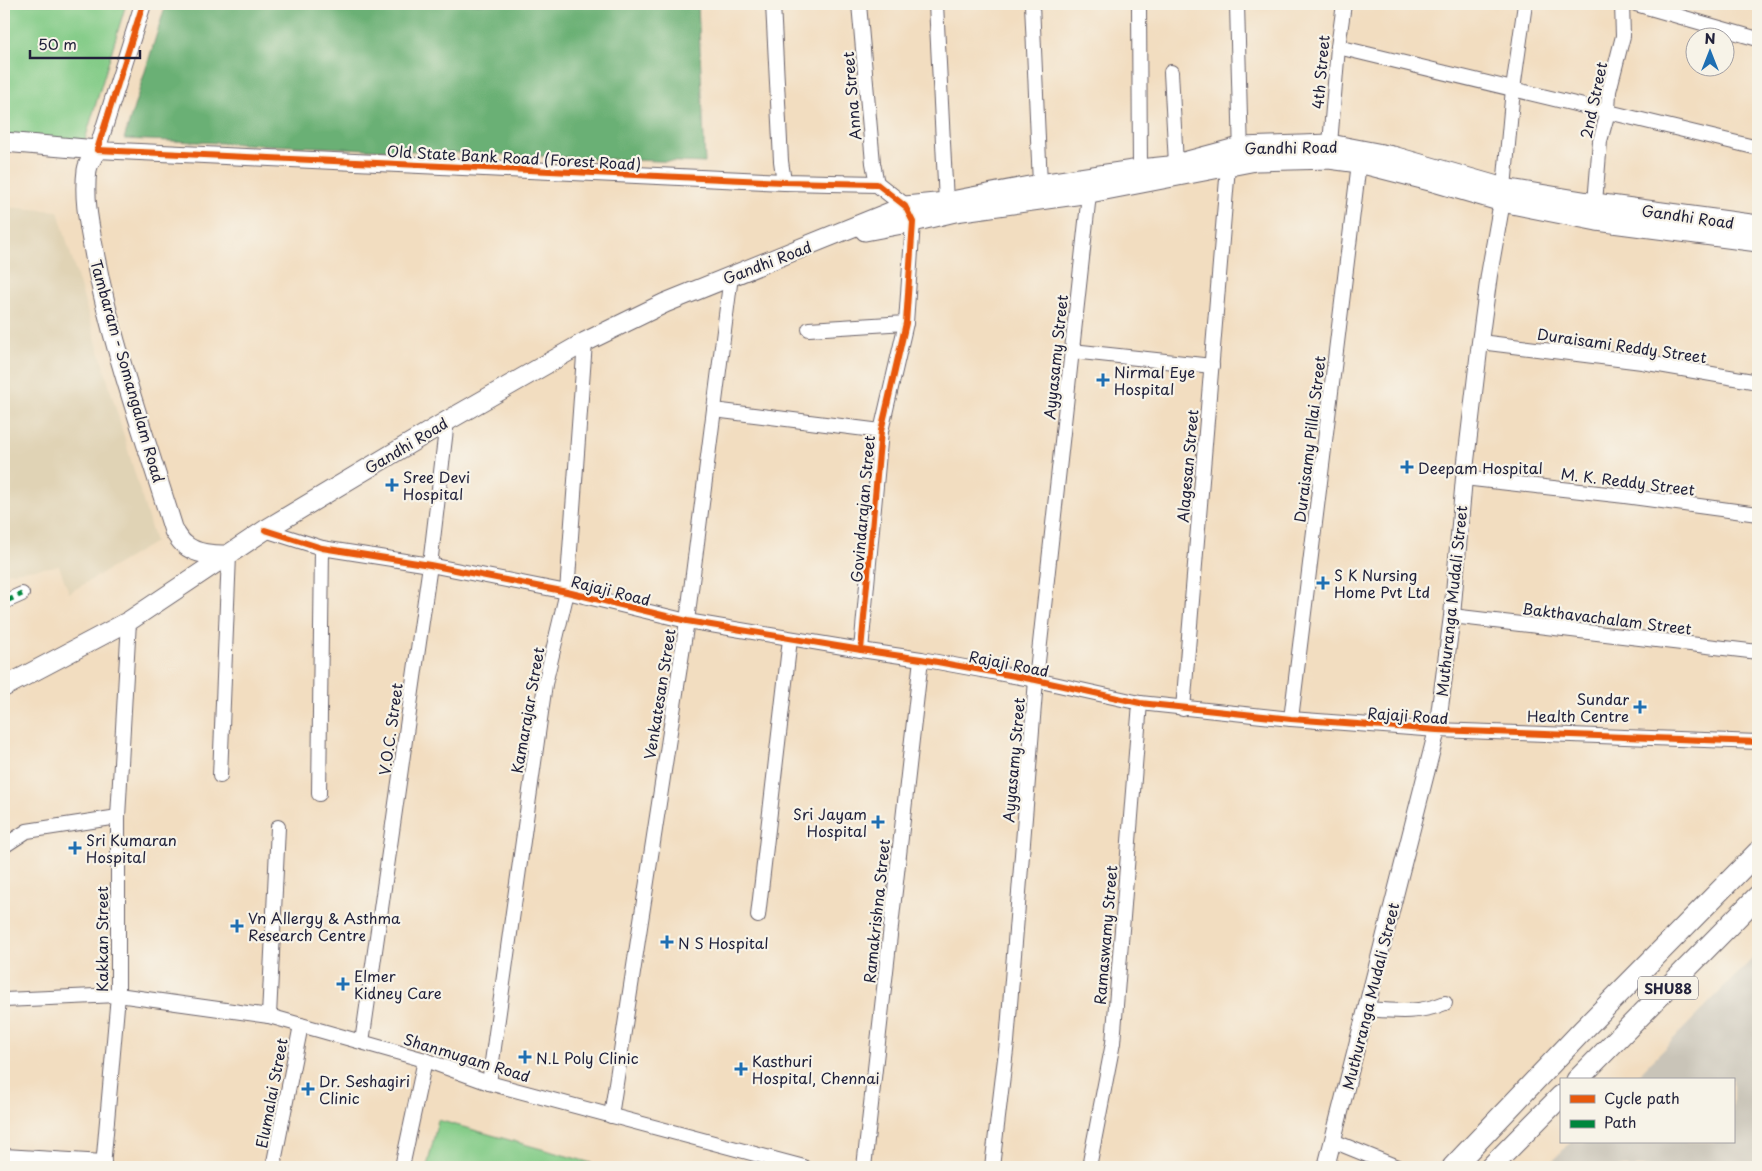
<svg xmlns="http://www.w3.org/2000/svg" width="1762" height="1171" font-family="'Playpen Sans',sans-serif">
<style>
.built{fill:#e0d3b5}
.industrial{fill:#c9c4b8}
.green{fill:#84cc88;stroke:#537762}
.forest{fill:#6bb074;stroke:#466958}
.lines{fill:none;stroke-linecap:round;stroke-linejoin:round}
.minor-casing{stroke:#6b636a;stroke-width:16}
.tertiary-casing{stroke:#6b636a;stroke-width:18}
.secondary-casing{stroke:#6b636a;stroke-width:21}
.primary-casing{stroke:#6b636a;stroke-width:23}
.minor{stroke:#fff;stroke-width:14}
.tertiary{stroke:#fff;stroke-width:16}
.secondary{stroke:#fff;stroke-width:19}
.primary{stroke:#fff;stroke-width:21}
.quiet{stroke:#00873e;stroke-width:5;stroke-dasharray:10 5;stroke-linecap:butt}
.cycleway-casing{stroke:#f7f3e8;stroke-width:9}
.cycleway{stroke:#e8590c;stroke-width:6}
.poi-dot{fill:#1f6fb2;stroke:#f7f3e8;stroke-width:2}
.labels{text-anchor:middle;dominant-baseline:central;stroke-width:4.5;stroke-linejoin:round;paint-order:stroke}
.shield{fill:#f7f3e8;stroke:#62616f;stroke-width:1}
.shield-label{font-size:14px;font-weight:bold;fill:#22223b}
.street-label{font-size:15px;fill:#22223b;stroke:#f7f3e8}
.poi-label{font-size:15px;fill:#22223b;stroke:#f7f3e8;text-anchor:start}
</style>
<rect width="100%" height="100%" fill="#f7f3e8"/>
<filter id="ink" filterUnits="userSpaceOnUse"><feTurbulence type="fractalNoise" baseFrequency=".02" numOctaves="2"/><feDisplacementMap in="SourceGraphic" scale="10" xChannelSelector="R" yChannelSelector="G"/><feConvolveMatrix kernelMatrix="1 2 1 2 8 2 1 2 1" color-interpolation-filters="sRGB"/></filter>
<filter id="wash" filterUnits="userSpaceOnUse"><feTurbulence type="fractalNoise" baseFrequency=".0096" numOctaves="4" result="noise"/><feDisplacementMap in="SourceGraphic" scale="20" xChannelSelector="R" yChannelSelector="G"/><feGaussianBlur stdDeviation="1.12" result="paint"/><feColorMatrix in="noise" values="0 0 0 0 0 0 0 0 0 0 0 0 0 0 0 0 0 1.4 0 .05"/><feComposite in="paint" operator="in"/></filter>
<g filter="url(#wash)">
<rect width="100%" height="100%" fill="#f2ddc0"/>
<!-- built -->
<polygon class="built" points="4,207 58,211 155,542 69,593 59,566 4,573"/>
<!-- industrial -->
<polygon class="industrial" points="1758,953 1758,1167 1546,1167 1571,1142 1733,1142 1733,1080 1633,1080"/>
<!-- green -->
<g class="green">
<polygon points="4,4 126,4 84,143 4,135"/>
<polygon points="438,1120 606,1167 427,1167"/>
</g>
<!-- forest -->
<polygon class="forest" points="166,4 698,4 705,163 124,139"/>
</g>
<g filter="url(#ink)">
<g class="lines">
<defs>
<g id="minor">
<polyline points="773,4 781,161 784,182"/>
<polyline points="859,4 873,163 877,184"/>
<polyline points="936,4 946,202"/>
<polyline points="1032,4 1040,184"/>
<polyline points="1139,4 1140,169"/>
<polyline points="1237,4 1241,156"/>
<polyline points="1636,4 1758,39"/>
<polyline points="1338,47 1758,148"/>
<polyline points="1171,72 1176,164"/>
<polyline points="1330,144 1338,47 1344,4"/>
<polyline points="1504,188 1513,89 1525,4"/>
<polyline points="1595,203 1600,141 1608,112 1609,91 1623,36 1622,4"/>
<polyline points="809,329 906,323"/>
<polyline points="1480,342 1642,362 1758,382"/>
<polyline points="1072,351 1212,366"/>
<polyline points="714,410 881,431"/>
<polyline points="1464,478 1625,496 1758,514"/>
<polyline points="265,530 322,548 430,565 567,592 687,621 861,650 921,659 1036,680 1140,703 1291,719 1437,730 1758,742"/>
<polyline points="4,602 22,594"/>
<polyline points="1452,616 1758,652"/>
<polyline points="861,650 881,431 906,323 913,222"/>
<polyline points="1183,709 1228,167"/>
<polyline points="1291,719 1359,163"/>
<polyline points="220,776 229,555"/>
<polyline points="319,794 322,548"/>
<polyline points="4,846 27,831 118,817"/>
<polyline points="758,916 790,639"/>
<polyline points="4,1000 118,995 269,1016 425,1060 489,1083 804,1167"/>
<path d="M1367,1009C1394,1011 1419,1014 1445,1003"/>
<polyline points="269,1016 278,827"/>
<polyline points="362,1042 430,565 447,421"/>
<polyline points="489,1083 545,684 567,592 585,342"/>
<polyline points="611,1116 687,621 731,276"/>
<polyline points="1333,1141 1397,1167"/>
<polyline points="4,1156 104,1162"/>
<polyline points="103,1167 118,995 118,817 129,621"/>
<polyline points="273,1167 301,1025"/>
<polyline points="402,1167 425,1060"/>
<polyline points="864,1167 921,659"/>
<polyline points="992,1167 1007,1042 1036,680 1090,185"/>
<polyline points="1089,1167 1113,1043 1140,703"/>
</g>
<g id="tertiary">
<polyline points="143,4 97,150 784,182 877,184 905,206 910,216"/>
<polyline points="1326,1167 1437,730 1452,616 1464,478 1480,342 1489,275 1504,190"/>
</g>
<g id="secondary">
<path d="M4,142L97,150C93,156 88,163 87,170C83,200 90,228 95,257C113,350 146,440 174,531C177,535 180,541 184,544C196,555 214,555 229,555"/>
<polyline points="865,231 913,222 955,212 1090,193 1256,161 1329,159 1359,163 1430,181 1502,202 1597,221 1758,242"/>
<polyline points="4,687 129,621 265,530 447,421 585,342 665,303 905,206 946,202 1040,184 1140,169 1169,166 1240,147 1330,144 1393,156 1504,188 1595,203 1758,225"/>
</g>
<g id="primary">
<polyline points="1577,1080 1758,896"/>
<polyline points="1453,1167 1583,1030 1758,852"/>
<polyline points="1491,1167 1561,1096"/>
</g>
</defs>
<!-- minor casing -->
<use href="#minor" class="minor-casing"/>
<!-- tertiary casing -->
<use href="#tertiary" class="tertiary-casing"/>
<!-- secondary casing -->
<use href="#secondary" class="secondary-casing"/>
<!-- primary casing -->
<use href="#primary" class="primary-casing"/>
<!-- minor -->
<use href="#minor" class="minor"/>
<!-- tertiary -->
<use href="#tertiary" class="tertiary"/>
<!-- secondary -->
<use href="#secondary" class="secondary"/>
<!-- primary -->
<use href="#primary" class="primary"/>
<!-- quiet -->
<polyline class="quiet" points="4,602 22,594"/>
<defs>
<g id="cycleway">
<polyline points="143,4 97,150 784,182 877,184 905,206 913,222 906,323 881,431 861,650"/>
<polyline points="265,530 322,548 430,565 567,592 687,621 861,650 921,659 1036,680 1140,703 1291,719 1437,730 1758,742"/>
</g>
</defs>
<!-- cycleway casing -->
<use href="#cycleway" class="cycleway-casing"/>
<!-- cycleway -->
<use href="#cycleway" class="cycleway"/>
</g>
</g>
<!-- markers -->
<g class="poi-dot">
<path d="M1100.5 372.5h5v5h5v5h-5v5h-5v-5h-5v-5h5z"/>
<path d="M1404.5 459.5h5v5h5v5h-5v5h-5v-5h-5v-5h5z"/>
<path d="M389.5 477.5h5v5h5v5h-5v5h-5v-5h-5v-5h5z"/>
<path d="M1320.5 575.5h5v5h5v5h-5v5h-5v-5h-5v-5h5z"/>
<path d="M1637.5 699.5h5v5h5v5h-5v5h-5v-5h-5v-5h5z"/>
<path d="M875.5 814.5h5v5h5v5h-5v5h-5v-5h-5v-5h5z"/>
<path d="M72.5 840.5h5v5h5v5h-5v5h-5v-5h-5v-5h5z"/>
<path d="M234.5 918.5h5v5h5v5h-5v5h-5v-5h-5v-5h5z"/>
<path d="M664.5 934.5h5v5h5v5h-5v5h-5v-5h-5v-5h5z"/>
<path d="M340.5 976.5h5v5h5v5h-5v5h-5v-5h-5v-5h5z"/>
<path d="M522.5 1049.5h5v5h5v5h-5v5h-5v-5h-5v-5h5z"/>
<path d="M738.5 1061.5h5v5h5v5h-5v5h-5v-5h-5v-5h5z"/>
<path d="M305.5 1081.5h5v5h5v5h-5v5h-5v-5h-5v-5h5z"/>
</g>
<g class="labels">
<!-- shield labels -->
<rect class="shield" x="1638" y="976.5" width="60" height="23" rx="4"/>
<g class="shield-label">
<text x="1668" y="988">SHU88</text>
</g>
<!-- street labels -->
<g class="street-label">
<text transform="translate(1320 72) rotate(-85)">4th Street</text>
<text transform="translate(851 96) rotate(-95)">Anna Street</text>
<text transform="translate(1593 100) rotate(-78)">2nd Street</text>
<text transform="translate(1291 147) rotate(-1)">Gandhi Road</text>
<text transform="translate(514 157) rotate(3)">Old State Bank Road (Forest Road)</text>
<text transform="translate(1688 216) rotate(8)">Gandhi Road</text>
<text transform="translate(767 262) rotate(-21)">Gandhi Road</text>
<text transform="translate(1622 345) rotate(8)">Duraisami Reddy Street</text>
<text transform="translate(1055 357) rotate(-84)">Ayyasamy Street</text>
<text transform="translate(128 371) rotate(74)">Tambaram - Somangalam Road</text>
<text transform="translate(1309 439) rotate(-83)">Duraisamy Pillai Street</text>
<text transform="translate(406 445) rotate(-31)">Gandhi Road</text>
<text transform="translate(1187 466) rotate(-85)">Alagesan Street</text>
<text transform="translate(1628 481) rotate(7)">M. K. Reddy Street</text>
<text transform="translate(862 509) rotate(-85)">Govindarajan Street</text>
<text transform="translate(611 590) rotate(14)">Rajaji Road</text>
<text transform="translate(1451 601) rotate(-84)">Muthuranga Mudali Street</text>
<text transform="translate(1607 618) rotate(7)">Bakthavachalam Street</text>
<text transform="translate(1009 663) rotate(11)">Rajaji Road</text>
<text transform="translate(659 694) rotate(-81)">Venkatesan Street</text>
<text transform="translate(527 710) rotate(-80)">Kamarajar Street</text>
<text transform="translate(1408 715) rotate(4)">Rajaji Road</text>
<text transform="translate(390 729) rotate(-82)">V.O.C. Street</text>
<text transform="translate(1013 760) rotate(-85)">Ayyasamy Street</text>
<text transform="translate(876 911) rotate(-84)">Ramakrishna Street</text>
<text transform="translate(1105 935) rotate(-85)">Ramaswamy Street</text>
<text transform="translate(101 939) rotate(-90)">Kakkan Street</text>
<text transform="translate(1370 996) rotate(-76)">Muthuranga Mudali Street</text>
<text transform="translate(467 1057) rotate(17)">Shanmugam Road</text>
<text transform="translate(271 1093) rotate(-79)">Elumalai Street</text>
</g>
<!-- poi labels -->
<g class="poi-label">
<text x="1114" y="371">Nirmal Eye<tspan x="1114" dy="17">Hospital</tspan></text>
<text x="1418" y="467">Deepam Hospital</text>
<text x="403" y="476">Sree Devi<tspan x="403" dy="17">Hospital</tspan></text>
<text x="1334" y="574">S K Nursing<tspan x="1334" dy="17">Home Pvt Ltd</tspan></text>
<text x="1629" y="698" text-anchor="end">Sundar<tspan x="1629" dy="17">Health Centre</tspan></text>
<text x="867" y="813" text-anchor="end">Sri Jayam<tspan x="867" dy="17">Hospital</tspan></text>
<text x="86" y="839">Sri Kumaran<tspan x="86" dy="17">Hospital</tspan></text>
<text x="248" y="917">Vn Allergy &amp; Asthma<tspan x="248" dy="17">Research Centre</tspan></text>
<text x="678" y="942">N S Hospital</text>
<text x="354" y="975">Elmer<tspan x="354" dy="17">Kidney Care</tspan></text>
<text x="536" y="1057">N.L Poly Clinic</text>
<text x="752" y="1060">Kasthuri<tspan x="752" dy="17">Hospital, Chennai</tspan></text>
<text x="319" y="1080">Dr. Seshagiri<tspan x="319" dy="17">Clinic</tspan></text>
</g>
</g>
<!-- margin -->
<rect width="1762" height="1171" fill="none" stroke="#f7f3e8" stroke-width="20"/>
<!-- legend -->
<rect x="1560" y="1078" width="175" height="65" fill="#f7f3e8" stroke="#a29fa3"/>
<rect x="1570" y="1095" width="25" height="8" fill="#e8590c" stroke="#a29fa3"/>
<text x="1604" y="1104" font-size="15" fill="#22223b">Cycle path</text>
<rect x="1570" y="1120" width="25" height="8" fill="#00873e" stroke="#a29fa3"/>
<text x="1604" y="1128" font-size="15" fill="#22223b">Path</text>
<!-- north arrow -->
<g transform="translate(1710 52)"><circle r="24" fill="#f7f3e8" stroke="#a29fa3"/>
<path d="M0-4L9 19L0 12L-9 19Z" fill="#1f6fb2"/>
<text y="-8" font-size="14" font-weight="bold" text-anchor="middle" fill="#22223b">N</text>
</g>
<!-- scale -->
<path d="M30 50v8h110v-8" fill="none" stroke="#22223b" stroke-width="2.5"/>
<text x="38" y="50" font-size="15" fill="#22223b" stroke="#f7f3e8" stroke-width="4" paint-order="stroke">50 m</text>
</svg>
